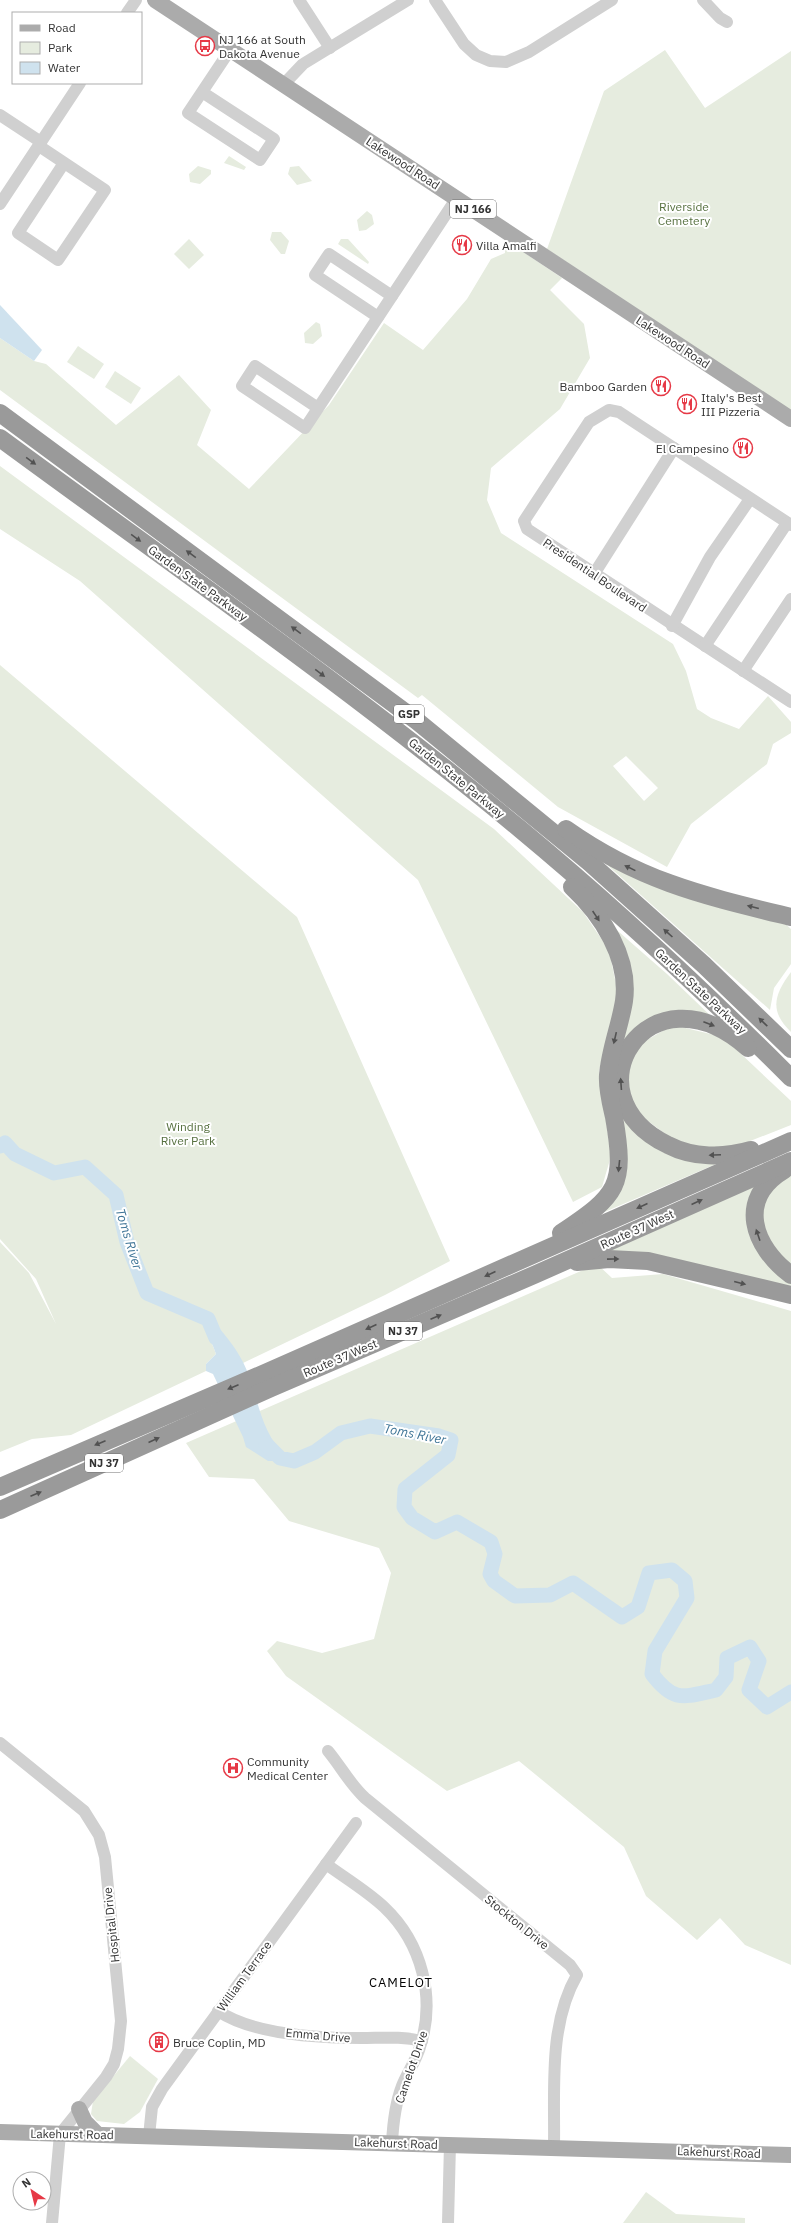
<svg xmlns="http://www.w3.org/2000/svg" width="791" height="2223" font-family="'IBM Plex Sans',sans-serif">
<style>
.green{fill:#e6ecdf;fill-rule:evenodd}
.water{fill:#cfe2ee}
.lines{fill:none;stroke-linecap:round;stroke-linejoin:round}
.river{stroke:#cfe2ee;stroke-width:15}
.minor{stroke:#d0d0d0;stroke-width:12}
.major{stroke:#ababab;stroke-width:16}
.highway{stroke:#9a9a9a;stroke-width:18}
.oneway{fill:#525252}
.labels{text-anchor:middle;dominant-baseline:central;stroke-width:4;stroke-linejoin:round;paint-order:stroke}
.shield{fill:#fff;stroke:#707070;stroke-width:1}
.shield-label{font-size:11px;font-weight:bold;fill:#333}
.poi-label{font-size:12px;fill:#333;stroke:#fff;text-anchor:start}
.street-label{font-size:12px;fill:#333;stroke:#fff}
.park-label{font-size:12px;fill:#56703f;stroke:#fff}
.water-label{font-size:13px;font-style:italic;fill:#3f7597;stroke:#fff}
.neighbourhood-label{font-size:13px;letter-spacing:1px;fill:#000;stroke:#fff}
</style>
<rect width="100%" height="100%" fill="#fff"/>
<!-- green -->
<g class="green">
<polygon points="665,50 705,108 791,51 791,411 547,249 604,91"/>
<polygon points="229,156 246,167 244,170 224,163"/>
<polygon points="198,166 211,170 211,174 200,184 190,182 189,174"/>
<polygon points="299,166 312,181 297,185 288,174 290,167"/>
<polygon points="367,211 372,215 374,224 366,230 359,231 357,220"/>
<polygon points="272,232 281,232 289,241 285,254 281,254 270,240"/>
<polygon points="189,239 204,255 189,269 174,254"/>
<polygon points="341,239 348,239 369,262 368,264 338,244"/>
<path d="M504,239L562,278L550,290L584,324L590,358L560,409L491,468L487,500L501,533L673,644L686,671L697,709L711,718L739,729L768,696L791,722V733L773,744L767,764L691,824L667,867L558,807L422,695L418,698L0,390V338L34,361L46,364L116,425L179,375L211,410L197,445L249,489L329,405L384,323L423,350L467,299L491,259L505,253ZM626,756L658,788L644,801L613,766Z"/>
<polygon points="316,322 320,324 322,336 313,344 305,343 304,333"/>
<polygon points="78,346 104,364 94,379 67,362"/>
<polygon points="115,371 141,388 131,404 105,387"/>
<polygon points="0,466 494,829 583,912 609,950 618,994 599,1071 611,1156 602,1187 573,1202 418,880 80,581 0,529"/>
<polygon points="0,665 297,917 450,1261 385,1295 243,1363 213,1319 203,1320 216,1354 206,1364 206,1371 71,1435 32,1439 0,1452 0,1242 29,1273 56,1324 36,1279 0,1239"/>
<polygon points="605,863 780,919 791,929 791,964 774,988 770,1010"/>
<polygon points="611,925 667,974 715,1020 636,1032 623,1110 716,1164 593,1217 611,1198 614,1095 625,1018"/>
<path d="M791,972V1032C769,1011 774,995 791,972Z"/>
<polygon points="673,1025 723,1037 791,1101 791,1125 730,1149 680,1145 636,1112 627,1090 627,1064 638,1045"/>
<polygon points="791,1169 791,1269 778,1258 759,1215 777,1178"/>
<polygon points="765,1180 751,1209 791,1281 791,1290 609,1250"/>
<polygon points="597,1264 612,1278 663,1274 791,1311 791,1965 745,1945 720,1918 697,1940 646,1896 624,1847 519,1761 447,1791 286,1676 267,1651 277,1641 322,1653 374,1639 391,1573 379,1548 289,1521 254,1479 209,1477 186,1443"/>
<polygon points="130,2056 158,2079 140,2112 124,2124 97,2121 91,2114 93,2101"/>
<polygon points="646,2192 676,2214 745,2218 745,2223 623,2223"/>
</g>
<!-- water -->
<g class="water">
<polygon points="0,305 42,350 34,361 0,338"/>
<path d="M212,1319C223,1333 235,1346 243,1362C258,1392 258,1426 282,1452L279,1461H268L246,1447L243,1437L213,1374L206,1371V1364L216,1354L203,1320Z"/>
</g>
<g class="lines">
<!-- river -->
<g class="river">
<polyline points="0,1146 5,1143 15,1154 54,1173 85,1167 116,1195 127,1242 147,1293 208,1319 216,1338"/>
<path d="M266,1444L280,1458L294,1461L315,1452L341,1433L370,1426L439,1436L451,1440L448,1455L405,1489L404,1507L412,1518L435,1532L457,1522L491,1542L495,1554L490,1574L494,1581L515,1596L550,1595L573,1583L622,1617L638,1607L649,1573L672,1570L685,1581L687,1598L655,1651L652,1674C674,1703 683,1697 716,1690L726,1677L727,1658L750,1647L759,1661L749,1690L767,1707L791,1692"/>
</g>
<!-- minor -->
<g class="minor">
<polyline points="299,0 330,48"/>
<polyline points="435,0 464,44 476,55 490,61 506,62 529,52 612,0"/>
<polyline points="703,0 720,18 727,22"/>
<polyline points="127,13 136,0"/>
<polyline points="283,85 303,64 408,0"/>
<polyline points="202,92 274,139 260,160 188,113 230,50"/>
<polyline points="0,115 41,142"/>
<polyline points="39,146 105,190 58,260 18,233 64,163"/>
<polyline points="0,204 80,83"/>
<polyline points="378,317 315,275 329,254 392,296"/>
<path d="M318,408L255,366L242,386L305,428C355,351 406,275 456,199"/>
<polyline points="791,525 619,412 609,410 589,422 524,521 527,529 791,702"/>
<polyline points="594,574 674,448"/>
<polyline points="672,626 710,557 750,499"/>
<polyline points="705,646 787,523"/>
<polyline points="743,671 791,599"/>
<polyline points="0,1743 84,1811 99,1835 105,1857 121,2021 118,2049 114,2064 106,2077 60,2134 52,2223"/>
<path d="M328,1751C342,1768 349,1783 365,1798L570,1965L577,1975C548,2025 555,2091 554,2147"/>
<path d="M326,1864C345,1878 367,1891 384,1907C422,1943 436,1998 420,2047C416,2061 407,2073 402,2086C395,2104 393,2124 392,2143"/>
<path d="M218,2011C254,2035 318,2038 361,2038C382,2038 401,2036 422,2041"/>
<polyline points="149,2136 152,2107 162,2089 356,1823"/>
<polyline points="448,2223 450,2144"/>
</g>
<!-- major -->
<g class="major">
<polyline points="155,0 791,419"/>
<polyline points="79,2109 85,2122 97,2134"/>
<polyline points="0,2132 791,2155"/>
</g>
<!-- highway -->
<g class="highway">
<polyline points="0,413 417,721 589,862 704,965 791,1049"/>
<path d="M0,438C174,566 353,690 520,829C614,907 704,991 791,1078"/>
<path d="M566,829C641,882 705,896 791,917"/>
<path d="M748,1048C649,960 563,1094 668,1145C693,1158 724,1158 751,1150"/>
<path d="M784,1170C736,1199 753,1247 791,1275"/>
<path d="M561,1233C618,1195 626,1186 614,1117C611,1104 607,1089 608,1075C610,1050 620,1026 624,1001C630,958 602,915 572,887"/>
<polyline points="577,1262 609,1259 648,1261 791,1295"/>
<polyline points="0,1487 265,1373 791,1141"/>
<polyline points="0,1510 271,1388 534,1275 791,1161"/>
</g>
</g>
<!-- one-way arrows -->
<defs><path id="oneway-solid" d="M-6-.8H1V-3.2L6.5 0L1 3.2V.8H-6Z"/></defs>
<g class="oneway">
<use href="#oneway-solid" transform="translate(31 461) rotate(36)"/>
<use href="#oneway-solid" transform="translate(136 538) rotate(36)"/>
<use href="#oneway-solid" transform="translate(191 554) rotate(-144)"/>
<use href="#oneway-solid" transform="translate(296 630) rotate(-144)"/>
<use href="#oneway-solid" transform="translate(320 673) rotate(37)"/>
<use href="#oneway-solid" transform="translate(630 868) rotate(-154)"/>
<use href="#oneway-solid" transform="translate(753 907) rotate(-166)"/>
<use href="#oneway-solid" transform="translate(596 916) rotate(56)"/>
<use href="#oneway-solid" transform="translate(668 933) rotate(-138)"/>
<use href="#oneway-solid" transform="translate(763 1022) rotate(-136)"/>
<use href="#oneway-solid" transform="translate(709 1024) rotate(21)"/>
<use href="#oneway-solid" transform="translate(615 1038) rotate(103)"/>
<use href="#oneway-solid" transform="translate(621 1084) rotate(-94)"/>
<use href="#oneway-solid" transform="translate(715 1155) rotate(178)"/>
<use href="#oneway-solid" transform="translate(619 1166) rotate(96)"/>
<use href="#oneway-solid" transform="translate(697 1202) rotate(-24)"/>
<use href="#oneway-solid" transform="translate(642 1206) rotate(156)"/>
<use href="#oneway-solid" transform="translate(758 1235) rotate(-109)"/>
<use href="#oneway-solid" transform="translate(613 1259) rotate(-1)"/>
<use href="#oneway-solid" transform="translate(490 1274) rotate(156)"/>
<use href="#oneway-solid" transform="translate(740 1283) rotate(14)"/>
<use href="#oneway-solid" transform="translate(436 1317) rotate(-23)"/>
<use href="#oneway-solid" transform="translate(371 1327) rotate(156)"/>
<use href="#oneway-solid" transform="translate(233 1387) rotate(157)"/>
<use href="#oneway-solid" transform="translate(154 1440) rotate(-24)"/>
<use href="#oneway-solid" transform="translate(100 1443) rotate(157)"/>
<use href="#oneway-solid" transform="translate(36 1494) rotate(-23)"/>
</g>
<!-- icons -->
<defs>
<symbol id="bus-ring" viewBox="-11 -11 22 22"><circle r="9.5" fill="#fff" stroke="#e63946" stroke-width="1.5"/><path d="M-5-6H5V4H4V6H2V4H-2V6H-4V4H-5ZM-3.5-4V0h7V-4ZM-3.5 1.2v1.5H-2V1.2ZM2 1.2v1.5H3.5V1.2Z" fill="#e63946"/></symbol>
<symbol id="restaurant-ring" viewBox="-11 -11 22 22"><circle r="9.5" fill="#fff" stroke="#e63946" stroke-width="1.5"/><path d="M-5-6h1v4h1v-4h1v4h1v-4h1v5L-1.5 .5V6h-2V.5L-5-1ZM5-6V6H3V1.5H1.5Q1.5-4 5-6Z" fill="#e63946"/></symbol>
<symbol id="hospital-ring" viewBox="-11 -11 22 22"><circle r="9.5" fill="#fff" stroke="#e63946" stroke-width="1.5"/><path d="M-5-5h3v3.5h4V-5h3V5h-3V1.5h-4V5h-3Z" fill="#e63946"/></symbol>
<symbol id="building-ring" viewBox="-11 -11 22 22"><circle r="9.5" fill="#fff" stroke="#e63946" stroke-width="1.5"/><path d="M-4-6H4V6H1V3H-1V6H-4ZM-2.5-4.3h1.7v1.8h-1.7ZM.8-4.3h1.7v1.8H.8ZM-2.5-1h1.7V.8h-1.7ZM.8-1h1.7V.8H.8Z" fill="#e63946"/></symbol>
</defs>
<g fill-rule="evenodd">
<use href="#bus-ring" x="194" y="35" width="22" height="22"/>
<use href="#restaurant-ring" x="451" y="234" width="22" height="22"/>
<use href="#restaurant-ring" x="650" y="375" width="22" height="22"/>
<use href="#restaurant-ring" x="676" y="393" width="22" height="22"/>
<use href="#restaurant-ring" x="732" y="437" width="22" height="22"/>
<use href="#hospital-ring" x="222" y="1757" width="22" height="22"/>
<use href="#building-ring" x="148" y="2031" width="22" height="22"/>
</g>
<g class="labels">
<!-- shield labels -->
<g class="shield">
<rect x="450" y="200" width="46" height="18" rx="3"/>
<rect x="394" y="705" width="30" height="18" rx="3"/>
<rect x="384" y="1322" width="38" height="18" rx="3"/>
<rect x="85" y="1454" width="38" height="18" rx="3"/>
</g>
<g class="shield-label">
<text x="473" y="209">NJ 166</text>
<text x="409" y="714">GSP</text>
<text x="403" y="1331">NJ 37</text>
<text x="104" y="1463">NJ 37</text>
</g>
<!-- poi labels -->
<g class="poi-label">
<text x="219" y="39">NJ 166 at South<tspan x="219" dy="14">Dakota Avenue</tspan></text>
<text x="476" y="245">Villa Amalfi</text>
<text x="647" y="386" text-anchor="end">Bamboo Garden</text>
<text x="701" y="397">Italy's Best<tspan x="701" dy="14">III Pizzeria</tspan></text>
<text x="729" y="448" text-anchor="end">El Campesino</text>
<text x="247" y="1761">Community<tspan x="247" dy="14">Medical Center</tspan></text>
<text x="173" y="2042">Bruce Coplin, MD</text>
</g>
<!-- street labels -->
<g class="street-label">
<text transform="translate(403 163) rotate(33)">Lakewood Road</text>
<text transform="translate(673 342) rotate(33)">Lakewood Road</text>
<text transform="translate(595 575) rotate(34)">Presidential Boulevard</text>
<text transform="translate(198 583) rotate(36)">Garden State Parkway</text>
<text transform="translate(457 778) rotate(39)">Garden State Parkway</text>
<text transform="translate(701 991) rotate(43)">Garden State Parkway</text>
<text transform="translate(637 1229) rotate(-24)">Route 37 West</text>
<text transform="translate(340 1358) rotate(-23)">Route 37 West</text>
<text transform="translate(517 1922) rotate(39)">Stockton Drive</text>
<text transform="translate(111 1925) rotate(-96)">Hospital Drive</text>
<text transform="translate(244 1976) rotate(-54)">William Terrace</text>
<text transform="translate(318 2035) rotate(5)">Emma Drive</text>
<text transform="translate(411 2067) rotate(-71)">Camelot Drive</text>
<text transform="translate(72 2134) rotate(1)">Lakehurst Road</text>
<text transform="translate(396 2143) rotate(2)">Lakehurst Road</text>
<text transform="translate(719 2152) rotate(2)">Lakehurst Road</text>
</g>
<!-- park labels -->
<g class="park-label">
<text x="684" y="206">Riverside<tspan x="684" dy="14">Cemetery</tspan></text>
<text x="188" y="1126">Winding<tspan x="188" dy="14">River Park</tspan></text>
</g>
<!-- water labels -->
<g class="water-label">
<text transform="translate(129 1239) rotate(73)">Toms River</text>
<text transform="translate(415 1434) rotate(11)">Toms River</text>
</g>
<!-- neighbourhood labels -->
<g class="neighbourhood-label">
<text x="401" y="1982">CAMELOT</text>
</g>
</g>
<!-- legend -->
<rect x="12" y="12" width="130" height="72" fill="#ffffff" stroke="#adadad"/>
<rect x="20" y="25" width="20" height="6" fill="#ababab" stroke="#adadad"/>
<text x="48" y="32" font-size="12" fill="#333333">Road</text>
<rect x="20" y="42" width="20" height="12" fill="#e6ecdf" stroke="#adadad"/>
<text x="48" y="52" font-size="12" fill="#333333">Park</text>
<rect x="20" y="62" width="20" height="12" fill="#cfe2ee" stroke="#adadad"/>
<text x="48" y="72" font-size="12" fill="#333333">Water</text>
<!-- north arrow -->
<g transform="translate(32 2191) rotate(325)"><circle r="19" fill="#ffffff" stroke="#adadad"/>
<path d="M0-3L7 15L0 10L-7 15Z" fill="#e63946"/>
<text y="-6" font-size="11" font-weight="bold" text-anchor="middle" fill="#333333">N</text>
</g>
</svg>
